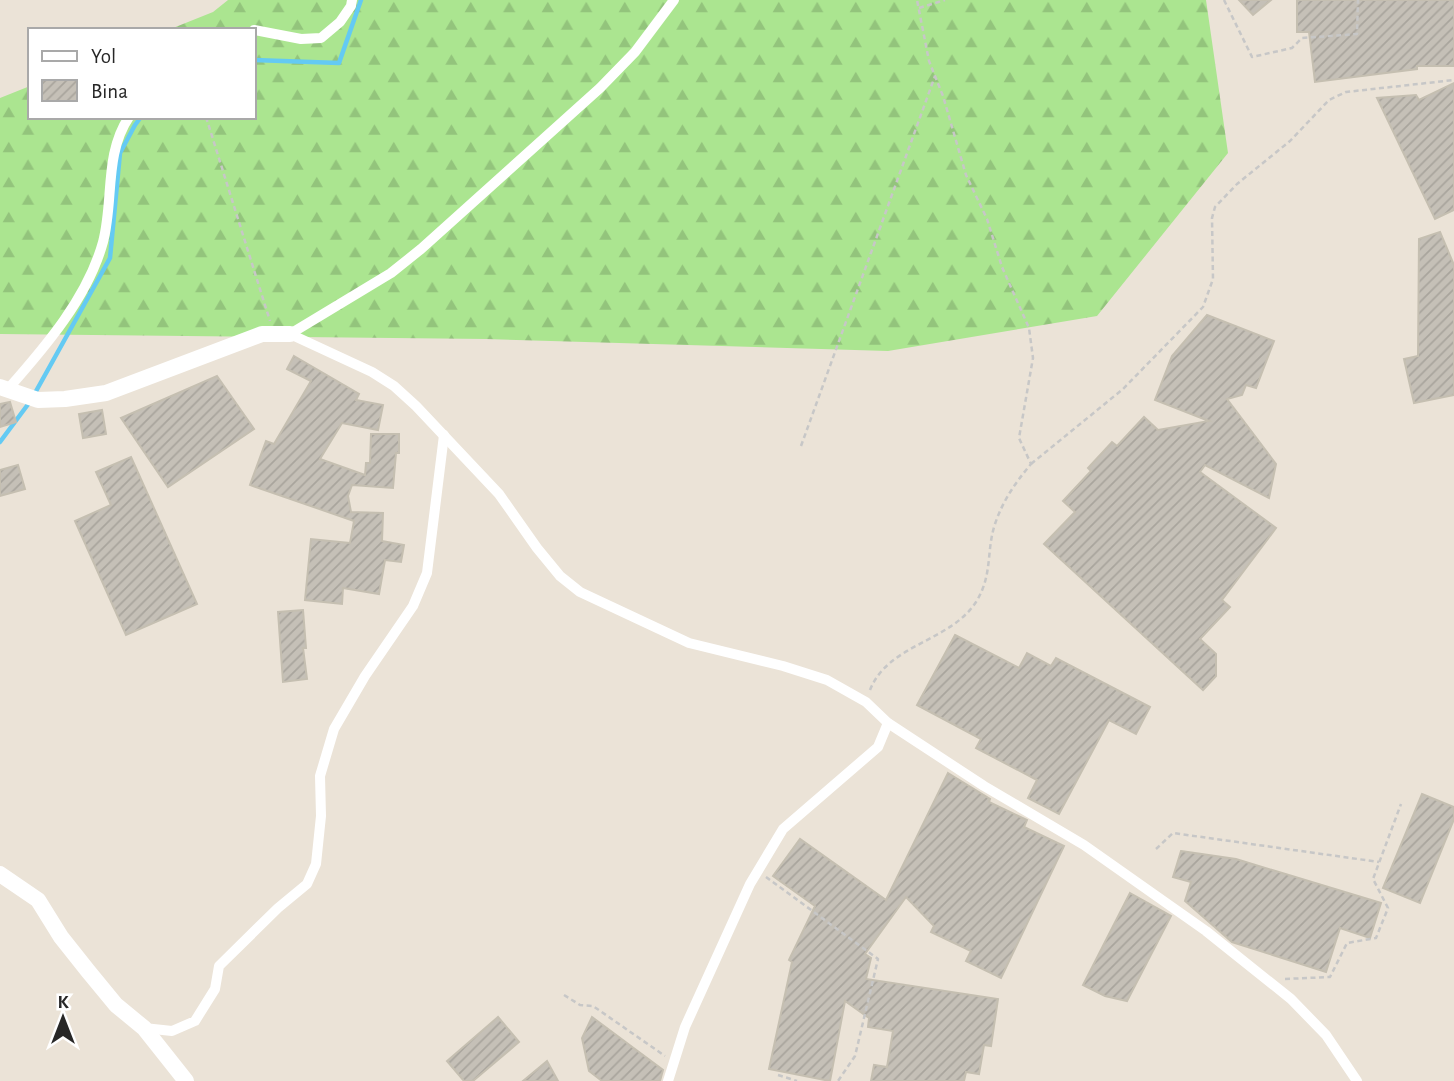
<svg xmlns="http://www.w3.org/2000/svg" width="1454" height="1081" font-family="'Alegreya Sans',sans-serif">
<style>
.forest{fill:url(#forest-firs)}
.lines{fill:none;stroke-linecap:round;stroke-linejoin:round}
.stream{stroke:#64caf3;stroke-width:4.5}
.building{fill:url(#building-hatch);stroke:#c5bfb1;stroke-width:2}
.path{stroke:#c7c7c7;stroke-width:2.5;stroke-dasharray:5 3.5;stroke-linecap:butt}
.street{stroke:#fff;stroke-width:10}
.secondary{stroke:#fff;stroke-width:16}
</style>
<defs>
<pattern id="forest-firs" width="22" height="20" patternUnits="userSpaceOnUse" patternTransform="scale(1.75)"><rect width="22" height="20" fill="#abe590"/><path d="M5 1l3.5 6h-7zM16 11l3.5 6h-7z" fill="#93c47c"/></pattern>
<pattern id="building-hatch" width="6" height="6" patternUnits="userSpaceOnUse" patternTransform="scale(1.75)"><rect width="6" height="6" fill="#c5c0b7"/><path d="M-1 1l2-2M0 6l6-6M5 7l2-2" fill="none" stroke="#a9a59d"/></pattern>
</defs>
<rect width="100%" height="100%" fill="#ebe3d7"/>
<!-- forest -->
<polygon class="forest" points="228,0 1206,0 1228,153 1097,316 888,351 486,339 0,334 0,98 30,86 30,117 254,117 254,30 168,30 213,12"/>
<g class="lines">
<!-- stream -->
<g class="stream">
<polyline points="254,60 339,63 361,0"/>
<polyline points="35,393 110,258 120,153 135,125 141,117"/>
<polyline points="0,442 29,403"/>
</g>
</g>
<!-- building -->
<g class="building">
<polygon points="1239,0 1271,0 1253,15"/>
<polygon points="1297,0 1454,0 1454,66 1417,66 1417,69 1315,82 1309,32 1297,32"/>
<polygon points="1454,83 1454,210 1435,219 1377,98 1416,95 1419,100"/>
<polygon points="1440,232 1454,265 1454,395 1414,403 1404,359 1418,356 1419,239"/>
<polygon points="1207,315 1274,341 1256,388 1246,385 1242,395 1227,399 1276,464 1269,498 1205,465 1200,472 1276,528 1222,600 1230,607 1200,639 1216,654 1216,676 1203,690 1044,544 1075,512 1063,501 1091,471 1088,468 1112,442 1117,446 1144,417 1158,430 1209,421 1155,400 1172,356"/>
<polygon points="294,356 359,394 356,400 383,405 378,430 342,423 320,459 365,475 366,463 370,463 371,434 399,434 399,453 396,453 393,488 352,485 348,496 351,512 383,513 382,541 404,545 401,562 385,560 379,594 343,588 342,604 305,600 311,539 350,543 354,521 250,485 266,441 274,444 311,381 287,369"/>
<polygon points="217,376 254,429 168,487 121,418"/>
<polygon points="10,402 16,422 0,427 0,404"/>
<polygon points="102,410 106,434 83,438 79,414"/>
<polygon points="131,457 197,604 126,635 75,521 111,505 96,472"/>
<polygon points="18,465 25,489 0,496 0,470"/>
<polygon points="303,610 306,648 303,648 307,679 283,682 278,612"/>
<polygon points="955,635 1019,668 1027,653 1051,666 1056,658 1150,707 1136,734 1109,720 1059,814 1028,798 1037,780 976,748 981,739 917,705"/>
<polygon points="948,773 990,799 989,802 1027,820 1024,827 1064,846 1001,978 966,961 971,951 931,932 934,926 906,897 865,954 871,958 866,979 998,999 991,1046 984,1045 979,1074 966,1072 964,1081 871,1081 874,1065 887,1067 893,1031 868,1027 869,1018 845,1001 830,1081 769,1069 792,962 789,960 815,906 773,876 800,839 886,900"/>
<polygon points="1422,794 1454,807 1454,819 1420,903 1383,888"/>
<polygon points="1181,851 1236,859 1381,903 1370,938 1340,928 1326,972 1232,942 1185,901 1191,882 1173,877"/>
<polygon points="1130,893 1171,916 1127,1001 1105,996 1083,985"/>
<polygon points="498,1017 519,1042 473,1081 464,1081 447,1061"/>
<polygon points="592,1017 663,1070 660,1081 602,1081 589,1071 582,1038"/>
<polygon points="547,1061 558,1081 523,1081"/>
</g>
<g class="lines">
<!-- path -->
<g class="path">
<polyline points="1224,0 1252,57 1292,48 1302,38 1357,34 1358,0"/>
<polyline points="919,8 945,0"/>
<polyline points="206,117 270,321"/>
<polyline points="801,446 935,76"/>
<polyline points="1031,464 1123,389 1203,307 1213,279 1212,218 1215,207 1237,184 1290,141 1329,100 1346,92 1454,80"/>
<path d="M870,690C888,644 950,642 976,602C993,575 986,551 995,524C1003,500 1016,482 1031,464L1019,438L1033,358L1029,328L1002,267L987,219L966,175L943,96L929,61L917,0"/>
<polyline points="1156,849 1173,833 1379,862"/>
<polyline points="766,877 878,959 855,1056 838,1081"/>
<polyline points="1285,979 1330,977 1347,943 1376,938 1388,908 1373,879 1401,804"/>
<polyline points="564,995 580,1005 593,1006 665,1056"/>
<polyline points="778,1075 797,1081"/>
</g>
<!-- street -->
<g class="street">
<polyline points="254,30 301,39 321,38 340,22 351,6 352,0"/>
<polyline points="290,334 372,372 394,386 416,406 499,494 537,548 560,576 580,592 689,643 783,666 827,680 866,702 888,723 984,786 1084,845 1206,931 1291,999 1326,1035 1357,1081"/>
<polyline points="290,334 391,273 421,249 600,88 635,52 674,0"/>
<path d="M8,389C46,346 88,297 103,242C114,201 104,154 129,117"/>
<polyline points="144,1028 172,1031 195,1021 215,989 219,966 278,908 307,884 316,864 321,816 320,776 334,729 365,676 413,606 427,573 444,435"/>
<polyline points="668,1081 685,1027 750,884 783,829 878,747 888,723"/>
</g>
<!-- secondary -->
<g class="secondary">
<polyline points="0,387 38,400 65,399 106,393 262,334 290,334"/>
<polyline points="0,874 38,900 61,937 88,971 116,1005 144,1028 186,1081"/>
</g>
</g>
<!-- legend -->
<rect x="28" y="28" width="228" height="91" fill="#ffffff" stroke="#a9a9a9" stroke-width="2"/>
<rect x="42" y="51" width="35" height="10" fill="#ffffff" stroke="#a9a9a9" stroke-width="2"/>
<text x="91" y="63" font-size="21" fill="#272727">Yol</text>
<rect x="42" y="80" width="35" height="21" fill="url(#building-hatch)" stroke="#a9a9a9" stroke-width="2"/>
<text x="91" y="98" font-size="21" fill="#272727">Bina</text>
<!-- north arrow -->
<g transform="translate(63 1018)" stroke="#ffffff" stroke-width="5" paint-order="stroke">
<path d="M0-5L12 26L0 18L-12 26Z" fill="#272727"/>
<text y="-10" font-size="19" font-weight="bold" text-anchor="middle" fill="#272727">K</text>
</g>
</svg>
